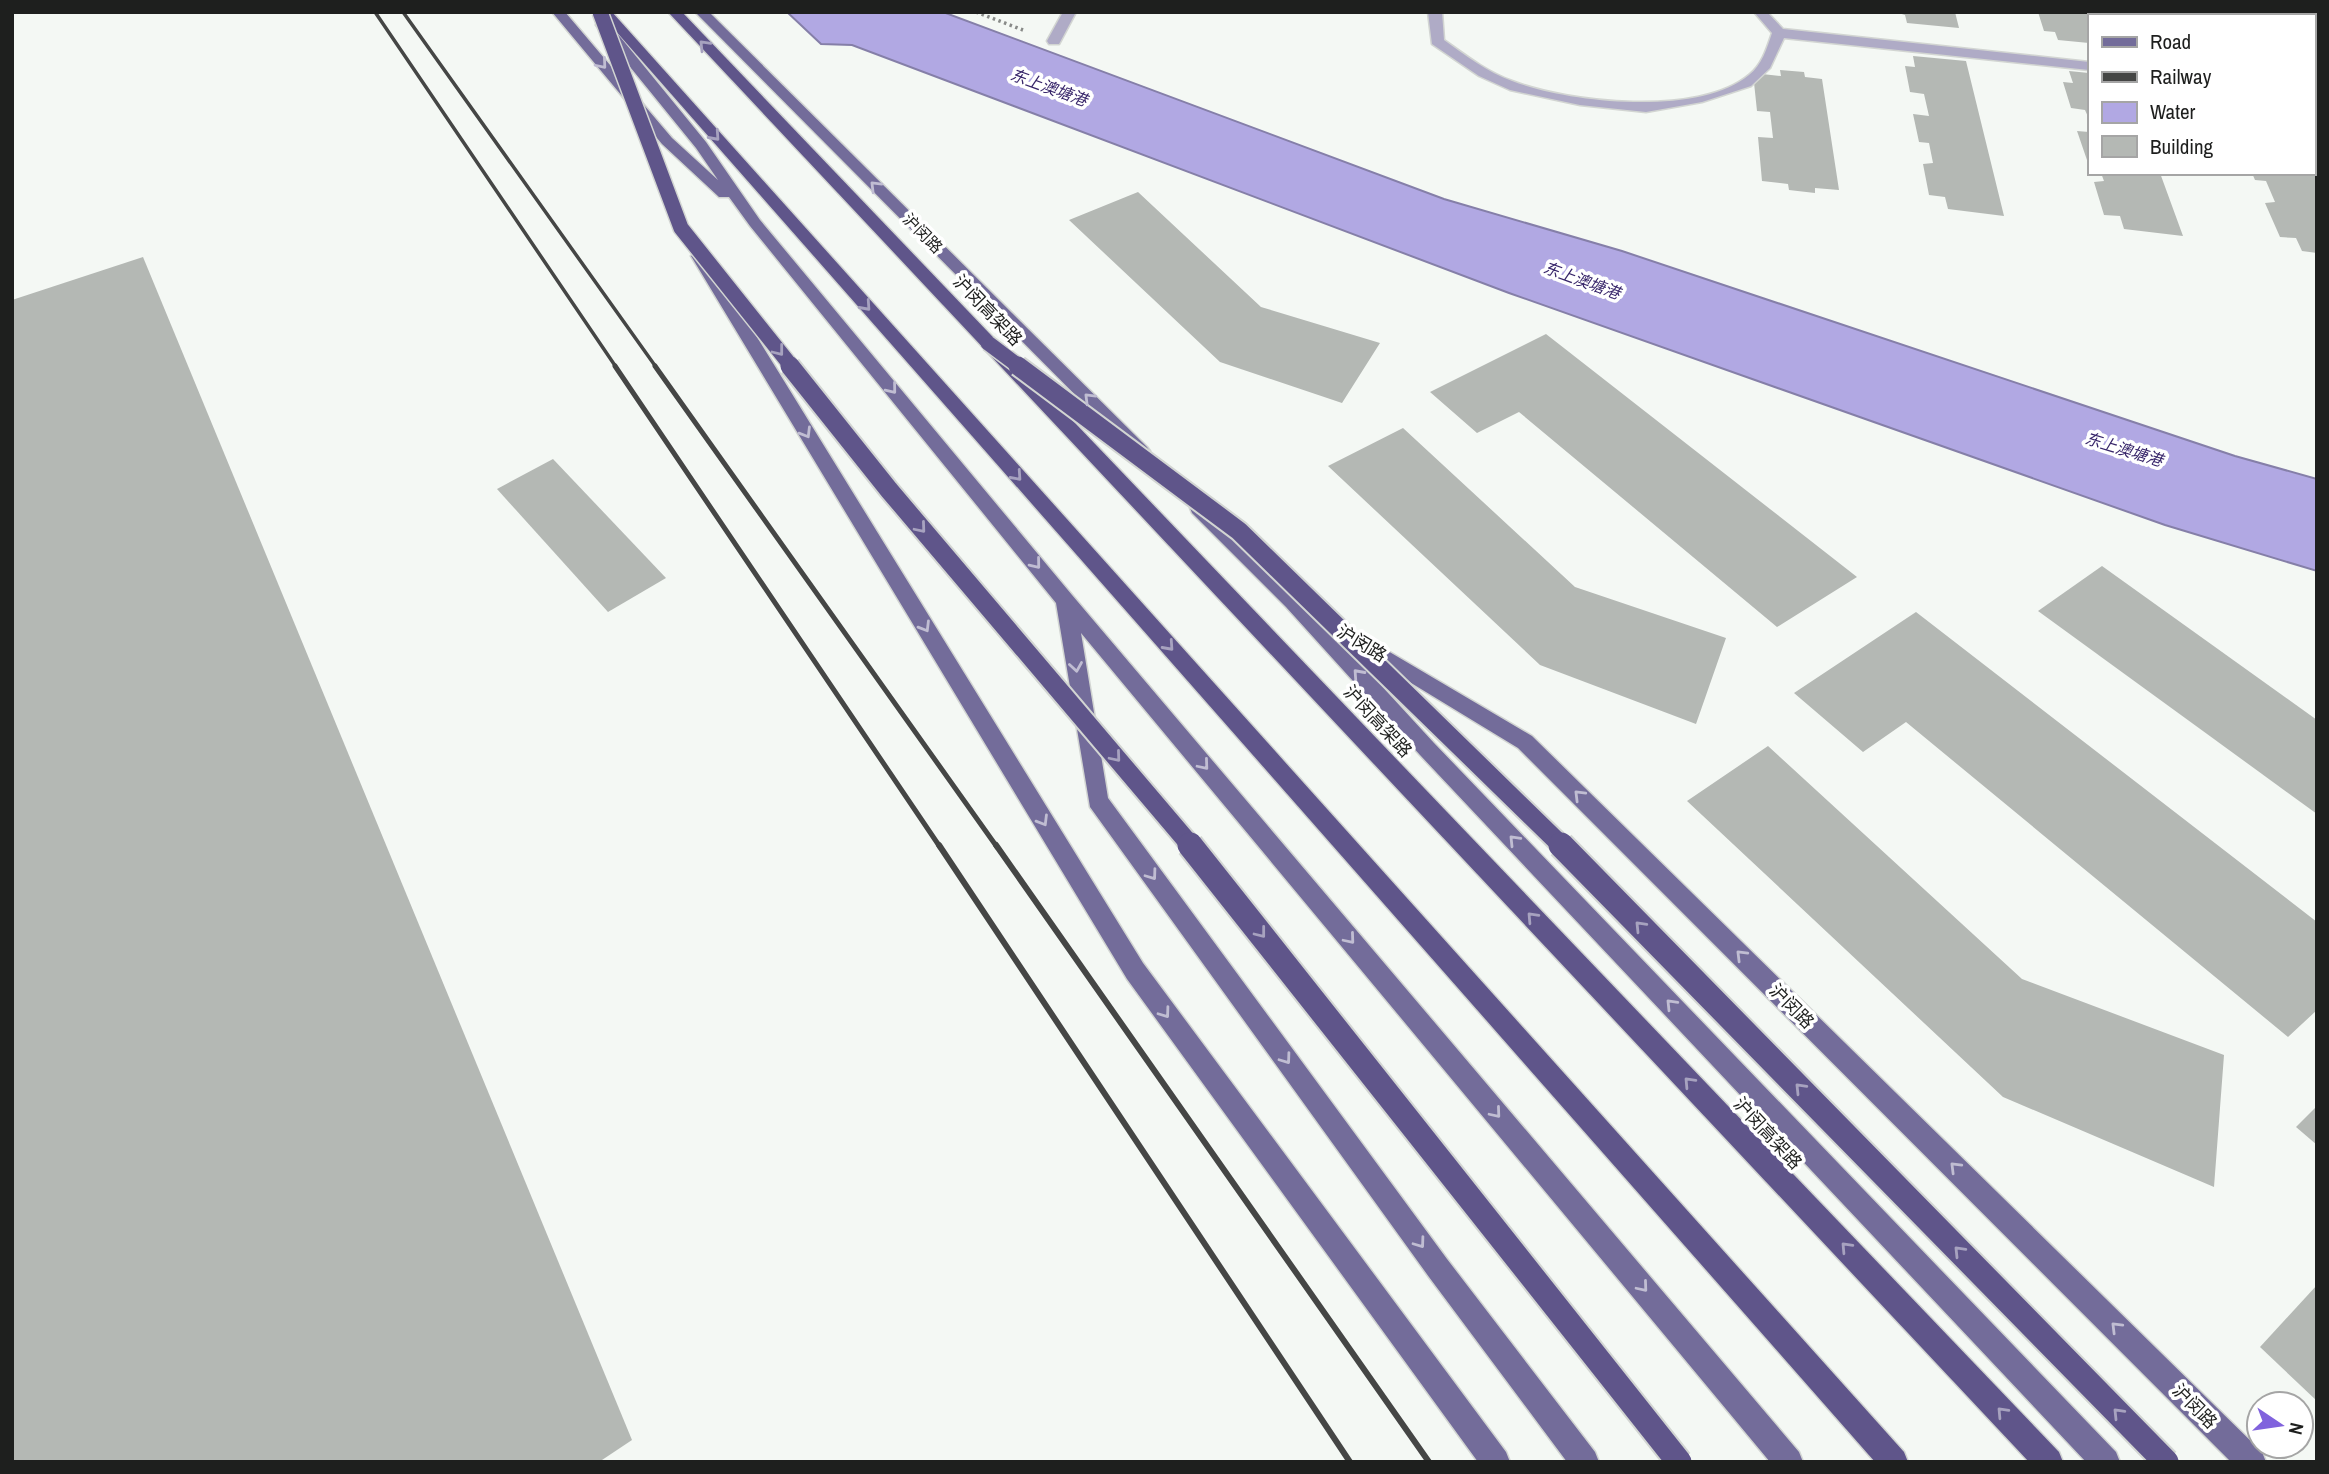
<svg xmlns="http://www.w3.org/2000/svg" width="2329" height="1474" font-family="'Archivo Narrow','Noto Sans SC',sans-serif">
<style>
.water{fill:#b1a8e3;stroke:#857fa8;stroke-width:2}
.building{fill:#b4b8b4}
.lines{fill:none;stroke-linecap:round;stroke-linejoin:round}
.minor-casing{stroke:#d2d5d2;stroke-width:3}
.major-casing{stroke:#d2d5d2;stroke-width:3}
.highway-casing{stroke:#d2d5d2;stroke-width:3}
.path{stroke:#888a88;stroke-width:3.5;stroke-dasharray:2.5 3.5;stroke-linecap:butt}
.minor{fill:#afabc6;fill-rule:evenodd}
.major{fill:#736c9a;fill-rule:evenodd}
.highway{fill:#5f558a;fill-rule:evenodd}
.rail-far2{stroke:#454645;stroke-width:3.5}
.rail-far1{stroke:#454645;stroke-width:5}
.rail{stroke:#454645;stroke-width:6}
.highway-bridge-far2-casing{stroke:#d2d5d2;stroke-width:18;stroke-linecap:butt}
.highway-bridge-far1-casing{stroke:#d2d5d2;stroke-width:23;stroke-linecap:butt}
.highway-bridge-casing{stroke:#d2d5d2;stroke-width:29;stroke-linecap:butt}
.highway-bridge-far2{stroke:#5f558a;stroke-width:15}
.highway-bridge-far1{stroke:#5f558a;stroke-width:19}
.highway-bridge{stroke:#5f558a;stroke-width:25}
.oneway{stroke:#a7a2bf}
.oneway2{stroke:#c0bdd2}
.labels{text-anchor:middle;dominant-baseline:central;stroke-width:7;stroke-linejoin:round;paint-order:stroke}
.far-water-label{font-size:16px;font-style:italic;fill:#38266a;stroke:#fff}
.far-street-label{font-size:16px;fill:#1e1f1e;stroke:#fff}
.street-label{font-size:18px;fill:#1e1f1e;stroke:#fff}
</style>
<rect width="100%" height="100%" fill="#f4f8f4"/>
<!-- water -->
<polygon class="water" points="787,12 943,12 1444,199 1622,251 2235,456 2317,479 2317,571 2165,525 1509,293 852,45 821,44"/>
<!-- building -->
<g class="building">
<polygon points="1895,12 1955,12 1959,28 1907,23 1905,15"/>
<polygon points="2038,12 2099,12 2100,16 2089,16 2089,43 2058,40 2055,32 2044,31"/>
<polygon points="2181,12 2242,12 2243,16 2183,16"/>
<polygon points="1913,56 1966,61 2004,216 1948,209 1945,197 1929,195 1923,164 1933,163 1929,143 1919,142 1913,114 1929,116 1924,94 1910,92 1905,66 1915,67"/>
<polygon points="1780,70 1804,72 1805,77 1822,79 1839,190 1815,188 1815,193 1789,190 1788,184 1762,181 1758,137 1773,138 1770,112 1757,111 1753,73 1781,76"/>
<polygon points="2069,71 2089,73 2089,119 2085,110 2071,108 2063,82 2073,83"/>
<polygon points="2077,131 2089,132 2089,160 2087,160"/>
<polygon points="2313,157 2317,165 2317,253 2302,251 2296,238 2280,237 2265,203 2275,202 2266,181 2255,180 2252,173 2313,173"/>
<polygon points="2101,173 2160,173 2183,236 2124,229 2120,216 2104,215 2094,182 2104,181"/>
<polygon points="1138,192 1261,307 1380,343 1342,403 1220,362 1069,220"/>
<polygon points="143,257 632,1440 599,1462 12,1462 12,300"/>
<polygon points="1546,334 1857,577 1777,627 1519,412 1477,433 1430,392"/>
<polygon points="1403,428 1575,587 1726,638 1696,724 1540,665 1328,466"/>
<polygon points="553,459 666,578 608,612 497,489"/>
<polygon points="2102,566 2317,720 2317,814 2038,611"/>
<polygon points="1916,612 2317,922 2317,1010 2288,1037 1906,722 1863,752 1794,693"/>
<polygon points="1768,746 2022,979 2224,1055 2214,1187 2003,1097 1687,801"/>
<polygon points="2317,1106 2317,1145 2296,1127"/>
<polygon points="2317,1285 2317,1401 2260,1347"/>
</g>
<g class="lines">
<defs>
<g id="minor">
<polygon points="1063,12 1076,12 1059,44 1049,44 1047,41"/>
<path d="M1428,12H1442L1444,40C1465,55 1487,72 1512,81C1569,103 1699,117 1749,75C1762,65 1767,48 1772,33L1754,12H1767L1783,29L2089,62V70L1784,38L1770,68L1751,86L1702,102L1646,112L1580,105L1510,90L1479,76L1432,44Z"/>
<polygon points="2313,86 2317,87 2317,95 2313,94"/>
</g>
<g id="major">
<polygon points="552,12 565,12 672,138 718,180 696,148 596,25 603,21 608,22 706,142 760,220 1072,595 1799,1452 1803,1462 1770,1462 1081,633 1108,798 1447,1259 1595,1452 1599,1462 1567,1462 1429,1277 1090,807 1056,603 750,226 729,197 719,197 662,144"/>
<polygon points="695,12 709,12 1147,447 1150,451 1147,455 1135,455"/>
<polygon points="699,251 707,256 1143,963 1506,1452 1510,1462 1478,1462 1127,979 691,256"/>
<polygon points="1199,501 1206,503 1300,597 1434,743 2116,1452 2120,1462 2086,1462 1420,755 1286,607 1192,513 1190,508 1192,503"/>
<polygon points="1354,631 1532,736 2262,1452 2266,1462 2231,1462 1518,748 1347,644 1344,639 1347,634"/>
</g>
<g id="highway">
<polygon points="599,12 612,12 1904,1452 1908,1462 1875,1462"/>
<polygon points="668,12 682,12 2059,1452 2063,1462 2029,1462"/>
</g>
</defs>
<!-- minor casing -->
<use href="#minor" class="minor-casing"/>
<!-- major casing -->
<use href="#major" class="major-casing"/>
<!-- highway casing -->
<use href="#highway" class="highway-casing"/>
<!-- path -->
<polyline class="path" points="976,12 1023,30"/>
<!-- minor -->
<use href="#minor" class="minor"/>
<!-- major -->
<use href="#major" class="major"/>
<!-- highway -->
<use href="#highway" class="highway"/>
<!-- rail-far2 -->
<g class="rail-far2">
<polyline points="375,12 616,367"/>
<polyline points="403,12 656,367"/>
</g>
<!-- rail-far1 -->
<g class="rail-far1">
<polyline points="615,366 940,847"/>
<polyline points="655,366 997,847"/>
</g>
<!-- rail -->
<g class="rail">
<polyline points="939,845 1350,1462"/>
<polyline points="996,845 1429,1462"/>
</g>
<defs>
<g id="highway-bridge-far2">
<polyline points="600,12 681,228 792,367"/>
<polyline points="988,343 1020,367"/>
</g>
<g id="highway-bridge-far1">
<polyline points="790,366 889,490 1192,847"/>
<polyline points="1018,366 1239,531 1563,847"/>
</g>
<g id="highway-bridge">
<polyline points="1190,845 1679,1462"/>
<polyline points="1561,845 2166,1462"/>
</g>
</defs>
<!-- highway-bridge-far2 casing -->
<use href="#highway-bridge-far2" class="highway-bridge-far2-casing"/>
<!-- highway-bridge-far1 casing -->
<use href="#highway-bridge-far1" class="highway-bridge-far1-casing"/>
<!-- highway-bridge casing -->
<use href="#highway-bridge" class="highway-bridge-casing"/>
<!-- highway-bridge-far2 -->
<use href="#highway-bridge-far2" class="highway-bridge-far2"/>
<!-- highway-bridge-far1 -->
<use href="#highway-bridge-far1" class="highway-bridge-far1"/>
<!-- highway-bridge -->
<use href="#highway-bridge" class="highway-bridge"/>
</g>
<!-- one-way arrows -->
<defs><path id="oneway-chevron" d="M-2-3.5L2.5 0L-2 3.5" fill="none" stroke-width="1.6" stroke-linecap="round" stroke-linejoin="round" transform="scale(1.75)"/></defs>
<g class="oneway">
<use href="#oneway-chevron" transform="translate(704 45) rotate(-134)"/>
<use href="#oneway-chevron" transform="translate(715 136) rotate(48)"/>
<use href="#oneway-chevron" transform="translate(866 306) rotate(48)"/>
<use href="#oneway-chevron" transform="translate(779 351) rotate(52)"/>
<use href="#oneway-chevron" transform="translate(1017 476) rotate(48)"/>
<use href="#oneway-chevron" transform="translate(921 528) rotate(50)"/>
<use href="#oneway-chevron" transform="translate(1169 646) rotate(48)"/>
<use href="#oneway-chevron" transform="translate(1116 757) rotate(50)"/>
<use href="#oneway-chevron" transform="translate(1532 917) rotate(-133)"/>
<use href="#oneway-chevron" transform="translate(1640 926) rotate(-134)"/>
<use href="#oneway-chevron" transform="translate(1261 933) rotate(52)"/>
<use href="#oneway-chevron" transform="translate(1689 1082) rotate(-133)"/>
<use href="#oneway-chevron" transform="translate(1800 1088) rotate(-134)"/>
<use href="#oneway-chevron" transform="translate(1846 1247) rotate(-133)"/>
<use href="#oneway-chevron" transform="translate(1959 1251) rotate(-134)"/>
<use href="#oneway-chevron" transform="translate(2002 1412) rotate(-133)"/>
<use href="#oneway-chevron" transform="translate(2118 1413) rotate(-134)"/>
</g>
<g class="oneway2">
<use href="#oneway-chevron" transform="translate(602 64) rotate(50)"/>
<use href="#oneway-chevron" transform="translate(875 186) rotate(-135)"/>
<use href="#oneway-chevron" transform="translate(892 389) rotate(51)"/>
<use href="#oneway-chevron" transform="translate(1089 398) rotate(-135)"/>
<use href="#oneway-chevron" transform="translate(806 433) rotate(59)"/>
<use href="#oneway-chevron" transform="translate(1036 564) rotate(51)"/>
<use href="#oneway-chevron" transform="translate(925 627) rotate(59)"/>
<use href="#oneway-chevron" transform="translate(1076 667) rotate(81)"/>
<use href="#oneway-chevron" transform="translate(1358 674) rotate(-132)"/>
<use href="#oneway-chevron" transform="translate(1204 765) rotate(50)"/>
<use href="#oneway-chevron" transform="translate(1579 795) rotate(-135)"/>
<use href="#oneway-chevron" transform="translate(1043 821) rotate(59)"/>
<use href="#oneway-chevron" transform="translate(1514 840) rotate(-134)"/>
<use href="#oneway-chevron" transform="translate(1152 875) rotate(54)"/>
<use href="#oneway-chevron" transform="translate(1350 939) rotate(50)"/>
<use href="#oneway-chevron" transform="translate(1741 955) rotate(-135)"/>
<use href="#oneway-chevron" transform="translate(1671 1004) rotate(-134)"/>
<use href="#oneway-chevron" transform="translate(1165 1013) rotate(54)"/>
<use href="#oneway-chevron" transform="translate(1286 1059) rotate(54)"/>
<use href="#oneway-chevron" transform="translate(1496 1113) rotate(50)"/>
<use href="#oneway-chevron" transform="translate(1955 1167) rotate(-135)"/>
<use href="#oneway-chevron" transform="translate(1420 1243) rotate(54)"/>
<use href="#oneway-chevron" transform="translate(1643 1287) rotate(50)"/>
<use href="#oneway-chevron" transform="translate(2116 1327) rotate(-135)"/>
</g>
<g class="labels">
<!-- far-water labels -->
<g class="far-water-label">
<text transform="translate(1049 87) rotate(20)">东上澳塘港</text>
<text transform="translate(1582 280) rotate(20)">东上澳塘港</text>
<text transform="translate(2124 449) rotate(17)">东上澳塘港</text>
</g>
<!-- far-street labels -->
<g class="far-street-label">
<text transform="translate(923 233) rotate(45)">沪闵路</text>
</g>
<!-- street labels -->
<g class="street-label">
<text transform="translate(988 310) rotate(46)">沪闵高架路</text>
<text transform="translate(1362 643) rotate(31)">沪闵路</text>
<text transform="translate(1378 721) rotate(47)">沪闵高架路</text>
<text transform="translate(1792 1006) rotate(45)">沪闵路</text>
<text transform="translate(1768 1133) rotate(47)">沪闵高架路</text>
<text transform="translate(2195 1406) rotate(45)">沪闵路</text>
</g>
</g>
<!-- border -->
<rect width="2329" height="1474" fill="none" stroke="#1e1f1e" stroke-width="28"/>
<!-- legend -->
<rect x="2088" y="14" width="228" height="161" fill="#ffffff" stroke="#a5a5a5" stroke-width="2"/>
<rect x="2102" y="37" width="35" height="10" fill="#736c9a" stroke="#a5a5a5" stroke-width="2"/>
<text x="2150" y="49" font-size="21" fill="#1e1f1e">Road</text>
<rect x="2102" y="72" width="35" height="10" fill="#454645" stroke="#a5a5a5" stroke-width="2"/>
<text x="2150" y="84" font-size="21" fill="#1e1f1e">Railway</text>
<rect x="2102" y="102" width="35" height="21" fill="#b1a8e3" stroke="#a5a5a5" stroke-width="2"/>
<text x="2150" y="119" font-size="21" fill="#1e1f1e">Water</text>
<rect x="2102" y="136" width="35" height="21" fill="#b4b8b4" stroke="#a5a5a5" stroke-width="2"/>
<text x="2150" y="154" font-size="21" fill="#1e1f1e">Building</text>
<!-- north arrow -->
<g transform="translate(2280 1425) rotate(103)"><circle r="33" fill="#ffffff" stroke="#a5a5a5" stroke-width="2"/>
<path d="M0-5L12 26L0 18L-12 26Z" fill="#8062dd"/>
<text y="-10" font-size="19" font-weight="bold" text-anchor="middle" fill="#1e1f1e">N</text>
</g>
</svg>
